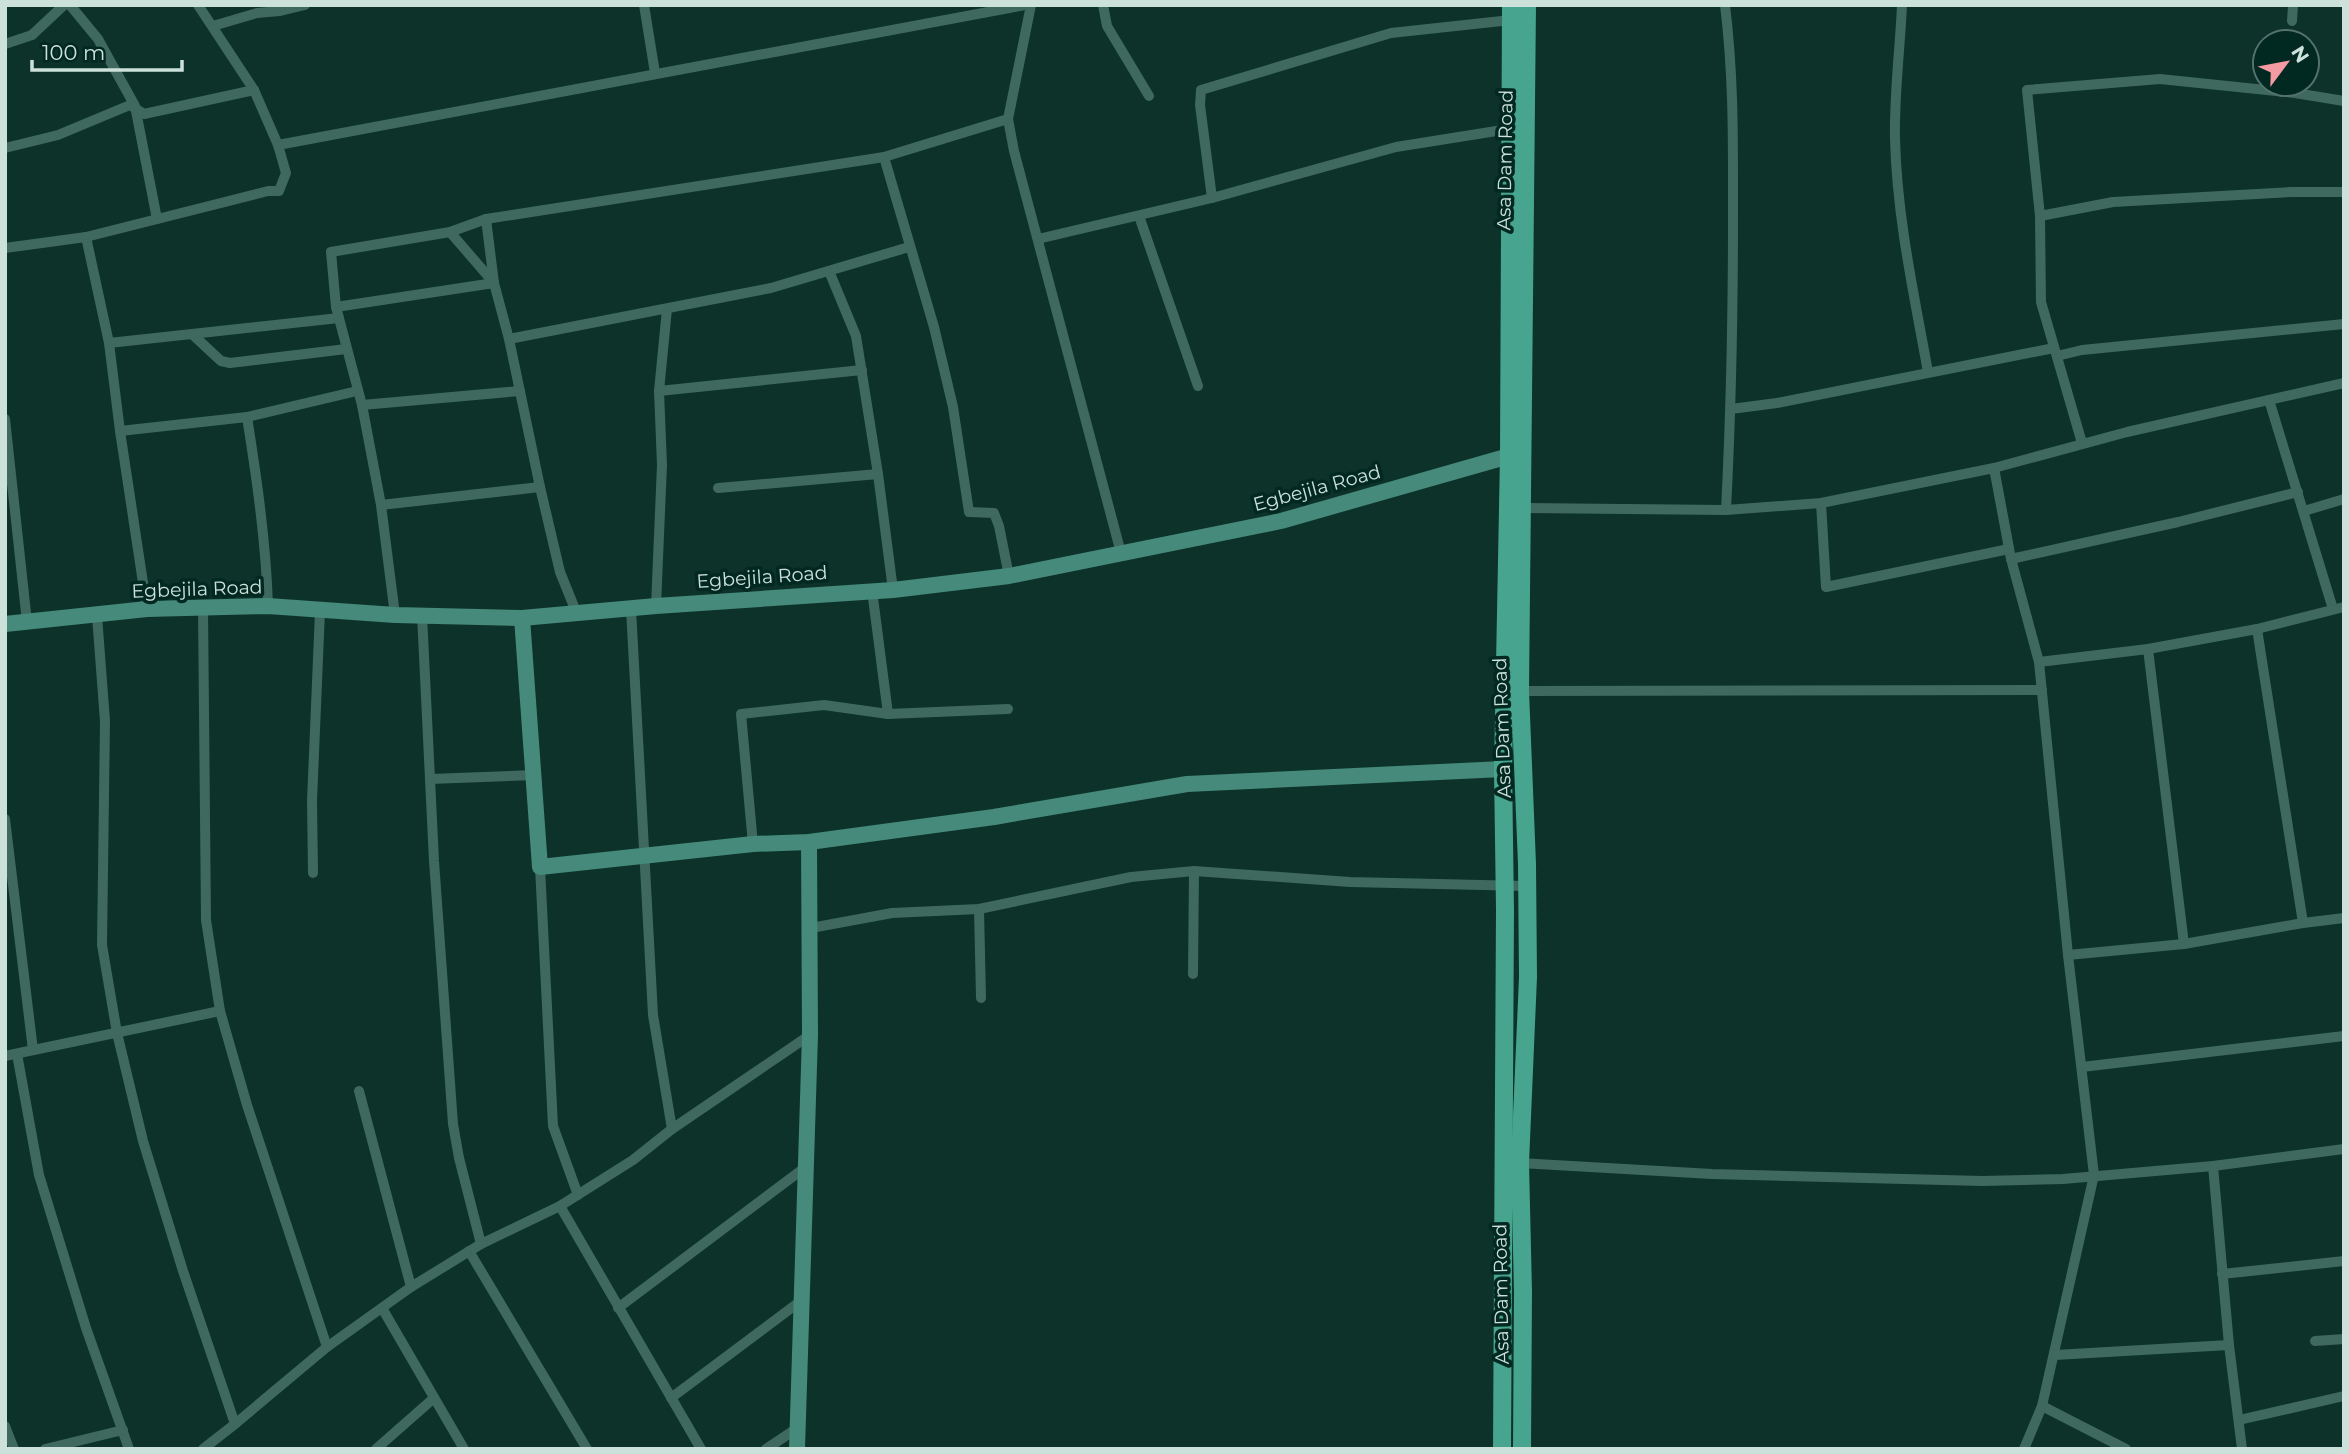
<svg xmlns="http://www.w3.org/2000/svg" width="2349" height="1454" font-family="Montserrat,sans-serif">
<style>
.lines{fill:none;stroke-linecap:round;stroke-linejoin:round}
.street{stroke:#3f685e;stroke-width:10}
.secondary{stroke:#458a7a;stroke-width:16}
.primary{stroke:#47a48f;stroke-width:18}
.labels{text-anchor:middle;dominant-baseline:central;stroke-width:7;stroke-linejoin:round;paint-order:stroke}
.street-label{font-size:19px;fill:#cde1db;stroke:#012821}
</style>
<rect width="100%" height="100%" fill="#0c322a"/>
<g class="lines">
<!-- street -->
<g class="street">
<polyline points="70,5 98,39 135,106 157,219"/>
<polyline points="198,5 254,90 278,145 1025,5"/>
<polyline points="644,5 655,73"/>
<polyline points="1031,5 1008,119 1014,151 1121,553"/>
<polyline points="1103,5 1107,26 1149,96"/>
<path d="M1725,5C1734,78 1733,145 1733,218C1733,315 1731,412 1726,510"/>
<path d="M1902,5C1900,50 1894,94 1895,139C1897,218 1914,294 1928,372"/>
<polyline points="2292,21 2293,5"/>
<polyline points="213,26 257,13 280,11 305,5"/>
<polyline points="5,44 32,35 64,5"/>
<polyline points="5,148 58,135 130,105 144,114 254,90"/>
<polyline points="884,157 934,327 953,407 969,512 994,513 999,526 1009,576"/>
<polyline points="1212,198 1200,105 1201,90 1391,33 1511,20"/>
<polyline points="1139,216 1198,386"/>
<polyline points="2040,216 2113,202 2291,192 2344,192"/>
<polyline points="486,219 494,283 509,339 540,487 560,572 577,614"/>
<polyline points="450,232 494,283"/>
<polyline points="86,237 109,343 120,431 147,609"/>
<polyline points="1038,239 1212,198 1396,147 1509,129"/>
<polyline points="5,248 86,237 268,191 279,191 286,173 278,145"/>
<polyline points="829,271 856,336 878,474 893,590"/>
<polyline points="336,307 494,283"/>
<polyline points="192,334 221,361 230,363 346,349"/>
<polyline points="509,339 771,288 909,247"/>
<polyline points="109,343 339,318"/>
<polyline points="2057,356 2082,350 2344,324"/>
<polyline points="659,391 667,309"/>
<polyline points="2269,400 2333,609"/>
<polyline points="362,405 520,391"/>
<polyline points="1731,409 1777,403 2054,348"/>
<path d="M247,417C257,480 266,543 268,606"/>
<polyline points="5,419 27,622"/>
<polyline points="120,431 247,417 357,391"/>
<polyline points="2082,443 2041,302 2040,216 2027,90 2160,79 2295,93 2344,101"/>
<polyline points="1994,468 2011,559 2039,662 2068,955 2094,1175 2042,1406 2024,1449"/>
<polyline points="718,488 878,474"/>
<polyline points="1821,503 1826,587 2009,549"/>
<polyline points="381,505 540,487"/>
<polyline points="1522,508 1726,510 1821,503 1994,468 2127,432 2344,383"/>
<polyline points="2304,511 2344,499"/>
<polyline points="2011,559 2178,522 2298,492"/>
<polyline points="872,590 888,714"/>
<polyline points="656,606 662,465 659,391 862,370"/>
<polyline points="203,608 206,920 220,1011 247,1105 327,1347"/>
<polyline points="631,609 653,1015 672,1129"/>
<polyline points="395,615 381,505 362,405 336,307 331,252 450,232 486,219 884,157 1008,119"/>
<polyline points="422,615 434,861 453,1124 459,1158 481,1244"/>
<polyline points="97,616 105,721 102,945 117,1033 143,1141 183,1271 235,1424"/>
<polyline points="2257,629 2303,923"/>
<polyline points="2148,649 2184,944"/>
<polyline points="2039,662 2148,649 2257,629 2344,607"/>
<polyline points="1520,691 2042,690"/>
<polyline points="430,779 534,775"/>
<polyline points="5,819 33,1050"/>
<polyline points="753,844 741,714 824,705 888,714 1008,709"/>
<polyline points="540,867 553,1126 578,1195"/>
<polyline points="313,873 312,801 320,611"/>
<polyline points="979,909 981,998"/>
<polyline points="811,928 892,913 979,909 1131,877 1194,871 1350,882 1526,886"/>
<polyline points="2068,955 2184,944 2303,923 2344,918"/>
<polyline points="1193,974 1194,871"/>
<polyline points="17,1054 39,1175 86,1328 129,1449"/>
<polyline points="5,1056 220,1011"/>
<polyline points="2082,1067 2344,1036"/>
<polyline points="359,1091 411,1287"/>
<polyline points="1520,1163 1712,1174 1982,1181 2063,1179 2213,1166 2344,1149"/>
<polyline points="2213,1166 2229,1345 2242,1449"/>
<polyline points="560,1206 701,1449"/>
<polyline points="469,1251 587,1449"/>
<polyline points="2222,1274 2344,1261"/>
<polyline points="382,1308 464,1449"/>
<polyline points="618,1308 807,1166"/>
<polyline points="2315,1341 2344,1339"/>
<polyline points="2055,1355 2229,1345"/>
<polyline points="671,1398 802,1300"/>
<polyline points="2042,1406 2126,1449"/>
<polyline points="2239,1420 2344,1396"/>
<polyline points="5,1426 14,1449"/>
<polyline points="45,1449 123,1430"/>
<polyline points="203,1449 235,1424 327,1347 411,1287 481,1244 560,1206 633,1160 672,1129 810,1035"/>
<polyline points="376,1449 434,1398"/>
<polyline points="766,1449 799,1427"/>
</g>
<!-- secondary -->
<g class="secondary">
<polyline points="522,618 540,867 753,844 809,842 994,817 1187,784 1503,769"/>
<polyline points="5,624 147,609 225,607 268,606 395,615 522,618 656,606 893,590 1009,576 1281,521 1509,456"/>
<polyline points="797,1449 810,1035 809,842"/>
</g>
<!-- primary -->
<g class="primary">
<polyline points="1502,1449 1505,910 1503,769 1509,456 1511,5"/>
<polyline points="1522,1449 1523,1292 1520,1163 1528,977 1527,864 1520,691 1527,5"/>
</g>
</g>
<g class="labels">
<!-- street labels -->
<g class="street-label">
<text transform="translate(1505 160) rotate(-89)">Asa Dam Road</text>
<text transform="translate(1317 488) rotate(-15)">Egbejila Road</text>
<text transform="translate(762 577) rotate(-4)">Egbejila Road</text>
<text transform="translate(197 589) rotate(-2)">Egbejila Road</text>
<text transform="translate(1502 728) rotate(-92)">Asa Dam Road</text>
<text transform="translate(1501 1294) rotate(-91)">Asa Dam Road</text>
</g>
</g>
<!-- border -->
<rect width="2349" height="1454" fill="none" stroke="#cde1db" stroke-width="14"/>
<!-- north arrow -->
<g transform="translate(2286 63) rotate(58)"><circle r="33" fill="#012821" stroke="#53726b" stroke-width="2"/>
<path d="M0-5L12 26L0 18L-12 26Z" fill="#f49aa3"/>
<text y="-10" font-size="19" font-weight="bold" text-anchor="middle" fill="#cde1db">N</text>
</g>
<!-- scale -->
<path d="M32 60v10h150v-10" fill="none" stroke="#cde1db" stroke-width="3.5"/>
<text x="42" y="60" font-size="21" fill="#cde1db" stroke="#012821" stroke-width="5" paint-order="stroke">100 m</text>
</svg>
